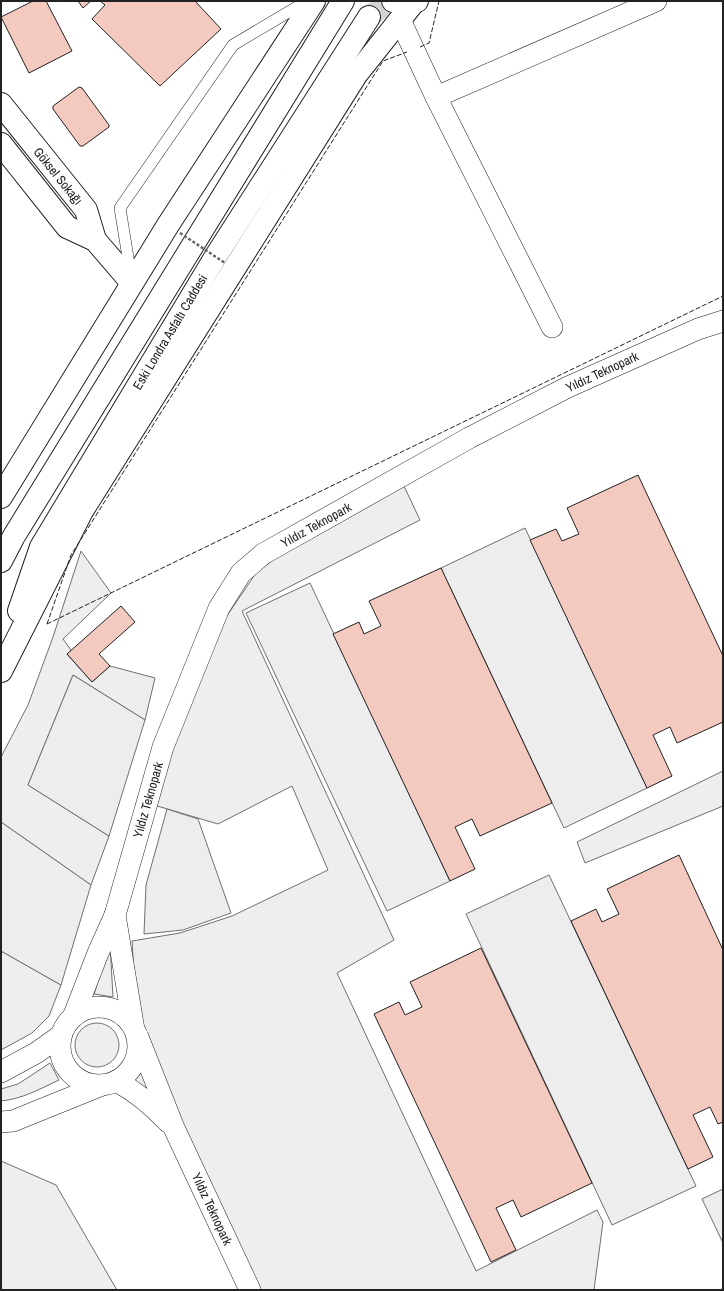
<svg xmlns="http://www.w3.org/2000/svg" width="724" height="1291" font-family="'Archivo Narrow',sans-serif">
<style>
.green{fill:#eee;stroke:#6f6f6f}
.parking{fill:#ededed;stroke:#6f6f6f}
.building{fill:#f3c9c0;stroke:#222}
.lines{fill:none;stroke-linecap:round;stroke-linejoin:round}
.primary-tunnel{stroke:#d3d3d3;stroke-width:22;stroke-dasharray:22 11;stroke-linecap:butt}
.lane-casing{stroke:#222;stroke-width:12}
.street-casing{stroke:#222;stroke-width:22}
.secondary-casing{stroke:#222;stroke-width:24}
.primary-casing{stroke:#222;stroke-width:24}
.path{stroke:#646464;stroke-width:2.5;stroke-dasharray:3 2;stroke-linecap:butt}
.lane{stroke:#fff;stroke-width:11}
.street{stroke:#fff;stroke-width:21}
.secondary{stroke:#fff;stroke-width:22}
.primary{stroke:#fff;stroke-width:22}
.path-bridge{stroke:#646464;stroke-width:2.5;stroke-dasharray:3 2;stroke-linecap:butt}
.fence{stroke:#222;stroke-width:1;stroke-dasharray:5 2;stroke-linecap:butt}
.labels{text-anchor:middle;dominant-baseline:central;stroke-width:3;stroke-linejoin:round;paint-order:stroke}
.street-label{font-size:13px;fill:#222;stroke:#fff}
</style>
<rect width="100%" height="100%" fill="#fff"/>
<!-- green -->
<g class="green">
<polygon points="403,484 420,520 242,611 394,940 337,973 476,1271 597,1210 603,1222 594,1290 259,1290 157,1070 137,1018 132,941 180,933 232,916 328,870 292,786 218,824 154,805 187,702 218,629 256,573 292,546"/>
<polygon points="81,551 111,593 63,639 71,650 67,654 92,682 110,666 155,678 145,720 73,675 28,785 109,836 91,885 1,822 1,757 28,705 53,637"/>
<polygon points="723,771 723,806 585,863 577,842"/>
<polygon points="110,944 113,997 94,994"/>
<polygon points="1,951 61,985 49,1016 32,1033 1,1050 1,974 2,971 1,970"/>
<circle cx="97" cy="1045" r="22"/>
<path d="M50,1063L59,1080C40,1089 22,1099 1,1101V1089L18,1084Z"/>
<polygon points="141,1069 159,1101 129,1080 138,1074"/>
<polygon points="1,1161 56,1185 117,1290 1,1290"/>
</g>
<!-- parking -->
<g class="parking">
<polygon points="525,528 647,788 564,828 441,568"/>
<polygon points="310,583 450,881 387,911 246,613"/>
<polygon points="73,675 145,720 109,836 28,785"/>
<polygon points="167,809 198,819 231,913 183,930 144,934 146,885"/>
<polygon points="1,822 91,885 61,985 1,951"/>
<polygon points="549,875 696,1186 612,1225 466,914"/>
<polygon points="723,1189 723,1243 702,1199"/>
</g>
<!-- building -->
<g class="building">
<polygon points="33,1 46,1 72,51 29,73 1,17"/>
<polygon points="78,1 91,1 83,8"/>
<polygon points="100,1 195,1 221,29 160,86 92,19 105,5"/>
<polygon points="79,87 82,88 109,125 109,127 83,146 80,146 53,109 53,106"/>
<polygon points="638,475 723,656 723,722 677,743 670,727 653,735 672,776 647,788 530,540 556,529 562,541 579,534 567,508"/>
<polygon points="441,568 552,803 480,836 472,819 455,827 475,869 450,881 333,634 359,622 364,634 381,626 369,601"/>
<polygon points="121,606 135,622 99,654 110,666 92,682 67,654"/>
<polygon points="679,855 723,950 723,1122 718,1124 710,1107 693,1115 713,1157 688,1169 571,921 596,909 602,922 619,914 607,889"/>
<polygon points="481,948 592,1183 521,1217 513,1200 496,1208 516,1250 491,1262 374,1014 399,1002 405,1015 422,1007 410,982"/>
</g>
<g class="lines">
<!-- primary-tunnel -->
<polyline class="primary-tunnel" points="369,17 389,1"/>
<defs>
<polyline id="lane" points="131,276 120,208 233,45 307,1"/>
<g id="street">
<polyline points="400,20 436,97 552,327"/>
<polyline points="436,97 656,1"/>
<polyline points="115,915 133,1024"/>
<circle cx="99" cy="1046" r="39"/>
<polyline points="74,1015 98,953 115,915 163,747 219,608 241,573 263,554 469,438 568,387 698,329 723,321"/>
<polyline points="138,1037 174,1128 250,1290"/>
<polyline points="1,1072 36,1053 60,1036"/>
<path d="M116,1081C137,1092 152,1105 168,1122"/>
<polyline points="1,1122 13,1121 102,1085"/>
</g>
<g id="secondary">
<polyline points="393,1 414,2 417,1"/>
<polyline points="1,104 86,210 95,240"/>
<polyline points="1,144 67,227 95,240 132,283"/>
</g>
<g id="primary">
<polyline points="1,497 168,225 314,1"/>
<polyline points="1,561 14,536 343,1"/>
<polyline points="19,611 41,547 216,256 369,17"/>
<polyline points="1,671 82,511 356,75 414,2"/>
</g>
</defs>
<!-- lane casing -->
<use href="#lane" class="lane-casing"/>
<!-- street casing -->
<use href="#street" class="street-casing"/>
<!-- secondary casing -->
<use href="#secondary" class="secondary-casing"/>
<!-- primary casing -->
<use href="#primary" class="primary-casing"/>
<!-- path -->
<polyline class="path" points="722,1290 723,1289"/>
<!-- lane -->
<use href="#lane" class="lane"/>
<!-- street -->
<use href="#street" class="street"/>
<!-- secondary -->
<use href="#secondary" class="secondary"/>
<!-- primary -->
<use href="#primary" class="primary"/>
<!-- path-bridge -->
<polyline class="path-bridge" points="180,233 225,263"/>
<!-- fence -->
<g class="fence">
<polyline points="420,47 429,43 439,1"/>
<polyline points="47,624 723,296"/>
<polyline points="47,624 71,555 383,61 407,52"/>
</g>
</g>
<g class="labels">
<!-- street labels -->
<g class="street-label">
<text transform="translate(58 176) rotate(51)">Göksel Sokağı</text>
<text transform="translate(170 332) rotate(-59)">Eski Londra Asfaltı Caddesi</text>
<text transform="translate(602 372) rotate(-25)">Yıldız Teknopark</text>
<text transform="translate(316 525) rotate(-29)">Yıldız Teknopark</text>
<text transform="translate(148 800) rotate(-74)">Yıldız Teknopark</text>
<text transform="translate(212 1209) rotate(65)">Yıldız Teknopark</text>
</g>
</g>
<!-- border -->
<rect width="724" height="1291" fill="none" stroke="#222222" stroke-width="4"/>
</svg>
